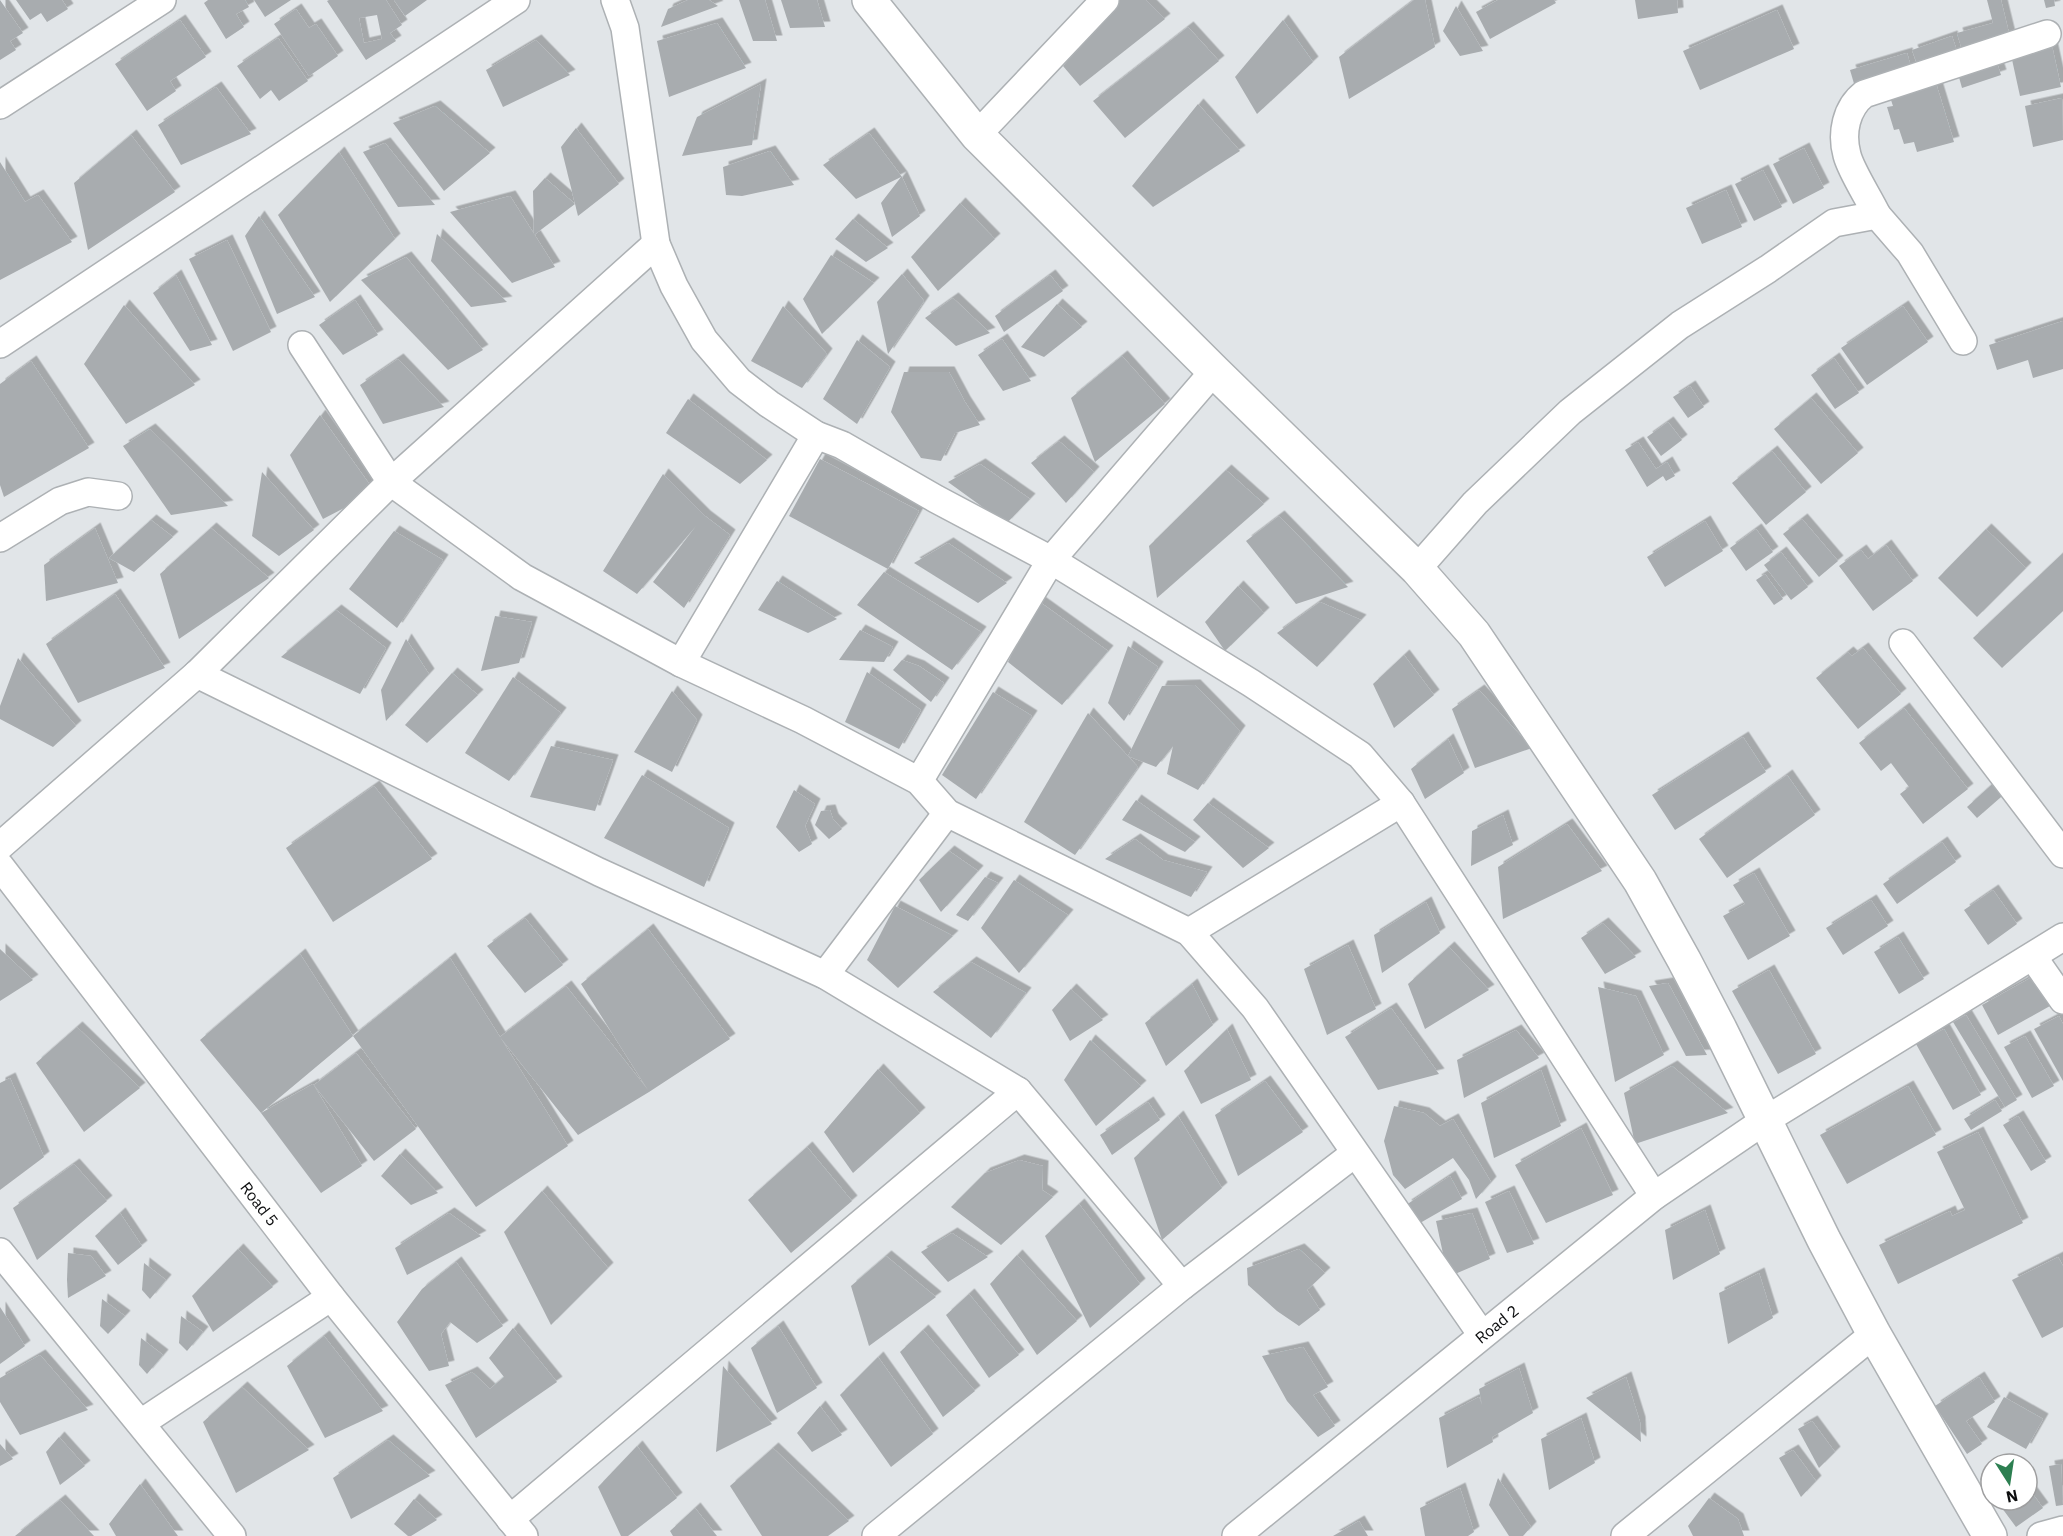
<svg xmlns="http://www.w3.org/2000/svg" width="2063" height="1536" font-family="'IBM Plex Sans',sans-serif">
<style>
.building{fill:#a8acaf;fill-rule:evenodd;filter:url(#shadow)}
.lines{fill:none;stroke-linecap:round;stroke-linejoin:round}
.minor-casing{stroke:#adb1b4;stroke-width:30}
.tertiary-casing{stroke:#adb1b4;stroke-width:36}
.minor{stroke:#fff;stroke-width:27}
.tertiary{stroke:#fff;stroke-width:33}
.labels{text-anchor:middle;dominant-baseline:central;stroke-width:5;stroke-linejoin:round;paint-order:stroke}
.street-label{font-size:16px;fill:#0c0d0e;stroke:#fff}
</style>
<defs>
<filter id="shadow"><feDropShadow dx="5.5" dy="-5.5" stdDeviation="0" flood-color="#0004"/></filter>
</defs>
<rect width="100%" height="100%" fill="#e1e5e8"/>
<!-- building -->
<g class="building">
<polygon points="0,0 23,33 10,41 16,50 0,60"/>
<polygon points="16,0 62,0 68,9 47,22 41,13 30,20"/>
<polygon points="208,0 245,0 249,7 236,14 244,27 226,39 204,3"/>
<polygon points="254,0 291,0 265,17"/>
<path d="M329,0H386L402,25L390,33L396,41L366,60L327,1ZM377,15L382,39L364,43L359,18Z"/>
<polygon points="394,0 427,0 405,16"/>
<polygon points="688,0 709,0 718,6 661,27 668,9"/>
<polygon points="739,0 765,0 777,41 753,41"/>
<polygon points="781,0 817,0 825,27 790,28"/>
<polygon points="1120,0 1146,0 1165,19 1080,86 1063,66"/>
<polygon points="1414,0 1425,0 1435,47 1349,99 1339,57"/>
<polygon points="1498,0 1554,0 1556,3 1490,39 1476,12"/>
<polygon points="1635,0 1677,0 1678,13 1638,19"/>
<polygon points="1987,0 2001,0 2010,37 1962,50 1957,33 1993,23"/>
<polygon points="2044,0 2054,0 2055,6 2046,8"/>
<polygon points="1456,6 1483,51 1460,56 1443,31"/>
<polygon points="296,9 309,28 316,24 338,56 309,76 274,24"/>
<polygon points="1777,10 1794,49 1700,90 1683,51"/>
<polygon points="180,20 206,57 170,81 176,91 147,111 115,64"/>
<polygon points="1283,20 1313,62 1257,114 1235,77"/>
<polygon points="717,23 746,68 669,97 657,41"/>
<polygon points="1188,27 1219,61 1125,138 1093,101"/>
<polygon points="1952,36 1958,54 1918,67 1912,50"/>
<polygon points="278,38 308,81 279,101 271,90 260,99 237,66"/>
<polygon points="536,40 570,75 503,107 486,70"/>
<polygon points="2052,46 2061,87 2020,96 2011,55"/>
<polygon points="1907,53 1912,70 1855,87 1850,70"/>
<polygon points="1995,57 2001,75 1962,88 1957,70"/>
<polygon points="1935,80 1954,142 1917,152 1914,142 1904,144 1899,129 1894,130 1887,107 1893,106 1889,94"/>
<polygon points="761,84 752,145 682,156 697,117"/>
<polygon points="216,87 251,134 181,165 158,125"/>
<polygon points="2062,98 2063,140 2033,147 2025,106"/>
<polygon points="1198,104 1240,151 1153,207 1132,186"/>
<polygon points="435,106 490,153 444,191 393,123"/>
<polygon points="576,128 619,184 578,216 561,147"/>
<polygon points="869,133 902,177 920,216 892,237 881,203 901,177 856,199 823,165"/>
<polygon points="131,135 175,192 88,250 74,183"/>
<polygon points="385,143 435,205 398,207 363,152"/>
<polygon points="1804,148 1824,188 1793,204 1773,164"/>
<polygon points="770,151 794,185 742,196 726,195 723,167"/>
<polygon points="339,152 395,239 330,302 278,215"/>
<polygon points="0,162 25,202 38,195 72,242 0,280"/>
<polygon points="1763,170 1782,207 1754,221 1735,184"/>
<polygon points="545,178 575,204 534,235 533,191"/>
<polygon points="1726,190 1742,227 1702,244 1686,208"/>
<polygon points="510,196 555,267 512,283 450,212"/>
<polygon points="960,203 995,239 938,291 911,257"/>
<polygon points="259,216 315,297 277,314 245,236"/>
<polygon points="853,219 888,248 866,262 835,239"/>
<polygon points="437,234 507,302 471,307 431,261"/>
<polygon points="227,240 271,332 233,351 189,259"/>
<polygon points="831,255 874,283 822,334 803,299"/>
<polygon points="406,257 483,350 448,370 361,280"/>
<polygon points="902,274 924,301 888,354 877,302"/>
<polygon points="176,275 212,345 190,351 153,293"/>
<polygon points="1050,275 1063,291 1004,332 995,316"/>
<polygon points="953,298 990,333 956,346 925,318"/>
<polygon points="355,300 378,335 343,355 319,325"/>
<polygon points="1057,304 1082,327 1044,357 1021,347"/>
<polygon points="124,305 195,385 126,424 84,364"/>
<polygon points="783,306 827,354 802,388 751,361"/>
<polygon points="1903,306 1928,342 1867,385 1841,348"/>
<polygon points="2063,321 2063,369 2033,378 2028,360 1997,370 1989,345"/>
<polygon points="1002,339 1031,381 1003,391 978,355"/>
<polygon points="857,340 890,367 857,424 823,399"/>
<polygon points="1122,356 1165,404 1095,462 1071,398"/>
<polygon points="1834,358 1859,393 1835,409 1811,375"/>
<polygon points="398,359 444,407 383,424 360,385"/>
<polygon points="31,361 89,448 4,497 0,485 0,384"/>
<polygon points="904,372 949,372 965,402 980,425 955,433 941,461 921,458 891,412"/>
<polygon points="1690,386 1704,407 1688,418 1673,397"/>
<polygon points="1811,398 1858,453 1821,484 1774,429"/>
<polygon points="688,399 767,460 740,484 666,433"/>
<polygon points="320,415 375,492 323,519 290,455"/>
<polygon points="1668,422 1682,440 1661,456 1647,437"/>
<polygon points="150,429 228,506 171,515 123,446"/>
<polygon points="1059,441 1094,472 1066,503 1031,463"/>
<polygon points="1638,442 1656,469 1667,462 1675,476 1666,481 1663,476 1647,487 1625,450"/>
<polygon points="1772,451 1806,492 1766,525 1732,483"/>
<polygon points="820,459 919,511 888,569 789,516"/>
<polygon points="980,464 1030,499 1006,524 948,482"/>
<polygon points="1226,470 1264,504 1157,598 1149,546"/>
<polygon points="262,472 314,530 279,556 252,536"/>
<polygon points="663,474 705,516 730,535 684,608 653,582 696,526 637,594 603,571"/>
<polygon points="1279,516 1348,587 1296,604 1246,541"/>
<polygon points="1802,519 1838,561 1819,577 1783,534"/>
<polygon points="151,520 173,537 134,572 109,558"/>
<polygon points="1705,521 1723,551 1665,587 1647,557"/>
<polygon points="95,528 118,583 46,601 44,565"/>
<polygon points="211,528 269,578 179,639 160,574"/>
<polygon points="1756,529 1773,552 1746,571 1730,548"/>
<polygon points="1986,529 2026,568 1977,617 1938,578"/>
<polygon points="394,531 443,560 397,628 349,589"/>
<polygon points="948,543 1007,583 978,603 914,563"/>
<polygon points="1886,545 1913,581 1873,611 1839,566 1861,550 1868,559"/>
<polygon points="1781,552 1808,587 1791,600 1764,565"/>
<polygon points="2063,553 2063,611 2002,668 1973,638"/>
<polygon points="884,572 981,632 952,670 857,605"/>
<polygon points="1765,574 1783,599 1774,605 1756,580"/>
<polygon points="777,581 837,619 808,633 758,610"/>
<polygon points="1238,586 1264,613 1225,651 1205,622"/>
<polygon points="115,594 165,668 78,703 46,644"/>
<polygon points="1037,600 1108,651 1062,705 1008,662"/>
<polygon points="1320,602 1361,620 1317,667 1277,633"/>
<polygon points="336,610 386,648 360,694 281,657"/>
<polygon points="495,616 532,622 519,663 481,671"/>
<polygon points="860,630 893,647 884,662 839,660"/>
<polygon points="406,639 429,674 386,721 381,690"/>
<polygon points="1128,646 1158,667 1124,721 1108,703"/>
<polygon points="1863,648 1901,694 1858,729 1816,678 1848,652 1852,656"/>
<polygon points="1404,655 1434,695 1394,728 1373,684"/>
<polygon points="18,658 76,726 53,747 0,719 0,706"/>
<polygon points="902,660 919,666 944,683 931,702 893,670"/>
<polygon points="867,672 921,710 899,749 845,722"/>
<polygon points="452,673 478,695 427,743 405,725"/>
<polygon points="513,677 561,713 509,781 465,753"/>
<polygon points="1195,685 1240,731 1198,790 1167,774 1173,746 1156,767 1128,756 1162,686"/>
<polygon points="1479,690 1532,748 1475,768 1452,709"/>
<polygon points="672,691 697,720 672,772 634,752"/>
<polygon points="993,692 1032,716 976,799 942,775"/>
<polygon points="1904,708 1968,789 1923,824 1900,794 1909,787 1891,763 1881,771 1859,743"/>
<polygon points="1088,713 1138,767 1075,855 1024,822"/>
<polygon points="1743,737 1766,772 1675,830 1652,795"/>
<polygon points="1448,739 1464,773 1425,799 1411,769"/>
<polygon points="551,746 613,760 595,811 530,797"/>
<polygon points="642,775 729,828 704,887 604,838"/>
<polygon points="1787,775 1815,815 1727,878 1699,839"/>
<polygon points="1998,779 2009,790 1977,818 1967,807"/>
<polygon points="374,786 432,859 333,922 286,848"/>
<polygon points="794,790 815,804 805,826 812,844 799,852 776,827"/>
<polygon points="1136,800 1195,842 1185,852 1122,820"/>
<polygon points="1208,803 1269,848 1243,868 1193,820"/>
<polygon points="830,810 833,819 842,829 829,839 815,825 821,811"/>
<polygon points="1503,815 1513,845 1471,866 1472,831"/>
<polygon points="1567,824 1602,871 1503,919 1498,867"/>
<polygon points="1135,839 1163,860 1207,872 1191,897 1105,859"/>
<polygon points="1942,842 1956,862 1897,904 1883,884"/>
<polygon points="949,851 978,871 941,912 919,880"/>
<polygon points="1754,873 1790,936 1748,960 1723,916 1745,904 1733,885"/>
<polygon points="985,877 998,883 968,921 956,915"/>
<polygon points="1014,880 1068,915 1019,973 981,928"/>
<polygon points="1993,890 2017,924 1988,945 1964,910"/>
<polygon points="1871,900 1888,926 1843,955 1826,928"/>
<polygon points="1426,902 1440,933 1382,973 1374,935"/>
<polygon points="895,906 953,936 898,988 867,960"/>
<polygon points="525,918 563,965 525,993 487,946"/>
<polygon points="1603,923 1636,957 1605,974 1581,938"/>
<polygon points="648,929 730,1039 649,1092 578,1135 500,1037 568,1146 476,1207 353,1036 450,958 500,1037 566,986 648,1090 581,984"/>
<polygon points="1898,937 1924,979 1899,994 1874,952"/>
<polygon points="1348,945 1376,1009 1327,1035 1304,969"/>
<polygon points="1449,947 1489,990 1425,1029 1408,984"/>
<polygon points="0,949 33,980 0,1001"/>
<polygon points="300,954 353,1036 261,1113 313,1084 362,1166 321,1193 261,1113 200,1040"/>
<polygon points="971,962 1026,993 991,1038 933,992"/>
<polygon points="1769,970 1816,1054 1778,1074 1732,991"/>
<polygon points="2034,976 2050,1006 1998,1035 1982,1005"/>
<polygon points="1668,983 1707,1055 1686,1056 1649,986"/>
<polygon points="1192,984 1213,1025 1166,1066 1145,1023"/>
<polygon points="1598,987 1636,996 1664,1055 1615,1082"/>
<polygon points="1071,989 1103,1020 1070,1041 1052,1010"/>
<polygon points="1391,1008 1439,1074 1378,1090 1345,1037"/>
<polygon points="1966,1015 2017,1100 2005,1107 1953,1022"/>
<polygon points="2059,1016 2063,1024 2063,1081 2034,1029"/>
<polygon points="77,1027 140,1088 84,1132 36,1063"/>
<polygon points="1227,1029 1251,1080 1201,1104 1184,1071"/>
<polygon points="1944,1029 1981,1095 1953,1110 1916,1044"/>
<polygon points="1516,1030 1539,1058 1464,1098 1457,1060"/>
<polygon points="2025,1036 2054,1086 2032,1098 2004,1047"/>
<polygon points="1090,1040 1141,1086 1096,1126 1064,1080"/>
<polygon points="356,1053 416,1129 374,1161 314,1085"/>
<polygon points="1672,1066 1728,1113 1635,1144 1624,1093"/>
<polygon points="878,1069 920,1113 853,1173 824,1132"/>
<polygon points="1541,1070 1561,1126 1494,1158 1481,1103"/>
<polygon points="10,1078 44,1157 0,1190 0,1083"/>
<polygon points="1265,1081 1303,1132 1238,1176 1215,1115"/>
<polygon points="1908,1086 1936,1135 1847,1184 1820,1135"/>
<polygon points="1995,1100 2002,1111 1971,1130 1964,1119"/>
<polygon points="1148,1102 1160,1120 1112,1155 1100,1135"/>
<polygon points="1394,1106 1424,1113 1440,1126 1453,1119 1491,1182 1476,1199 1469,1180 1453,1158 1405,1189 1393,1175 1384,1141"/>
<polygon points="1178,1116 1222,1188 1162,1240 1134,1158"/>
<polygon points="2018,1116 2046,1162 2031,1171 2003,1125"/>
<polygon points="1581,1128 1613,1195 1546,1223 1515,1165"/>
<polygon points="1978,1132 2023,1223 1898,1284 1879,1245 1950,1211 1952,1216 1965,1210 1937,1152"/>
<polygon points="807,1147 852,1201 791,1253 748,1200"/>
<polygon points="400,1154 438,1193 411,1205 381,1176"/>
<polygon points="1019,1160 1043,1166 1042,1190 1053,1197 1001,1245 951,1207 985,1173"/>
<polygon points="74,1164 107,1201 37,1260 13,1208"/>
<polygon points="1450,1176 1462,1199 1420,1223 1406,1205"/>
<polygon points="542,1191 608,1268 551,1325 504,1232"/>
<polygon points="1509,1191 1534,1244 1507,1253 1485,1202"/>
<polygon points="1079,1204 1140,1284 1090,1328 1045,1236"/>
<polygon points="1705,1210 1720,1254 1673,1280 1665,1230"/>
<polygon points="120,1213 142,1246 118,1265 95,1236"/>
<polygon points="449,1213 481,1236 407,1275 395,1248"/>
<polygon points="1472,1213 1490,1259 1448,1277 1436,1221"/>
<polygon points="952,1233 988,1257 948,1282 921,1252"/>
<polygon points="238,1249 273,1287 213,1332 192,1296"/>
<polygon points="1299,1249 1325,1273 1307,1290 1320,1310 1299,1326 1277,1311 1248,1285 1247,1268"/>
<polygon points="68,1253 91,1256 106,1276 68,1298 67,1280"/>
<polygon points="1017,1255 1077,1321 1037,1355 990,1284"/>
<polygon points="886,1256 936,1297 869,1346 851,1286"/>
<polygon points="2058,1257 2063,1266 2063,1327 2042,1338 2012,1280"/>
<polygon points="456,1262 503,1326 477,1343 450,1322 441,1334 449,1366 429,1371 397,1322 422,1289"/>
<polygon points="144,1263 166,1280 150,1299 142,1290"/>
<polygon points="1759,1273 1773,1318 1728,1344 1719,1293"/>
<polygon points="969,1294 1019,1355 989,1378 946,1315"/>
<polygon points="102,1299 125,1316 108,1334 100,1326"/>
<polygon points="0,1307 25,1346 0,1364"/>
<polygon points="181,1316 203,1332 187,1351 179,1343"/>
<polygon points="778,1326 817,1388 777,1413 751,1348"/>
<polygon points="513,1328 557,1382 476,1438 445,1385 472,1372 490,1389 504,1377 489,1358"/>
<polygon points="923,1330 975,1391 943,1417 900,1352"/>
<polygon points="324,1336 383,1411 325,1438 287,1366"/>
<polygon points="141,1338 163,1355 147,1374 139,1365"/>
<polygon points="1303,1347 1328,1387 1313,1395 1335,1426 1318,1437 1287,1401 1262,1356"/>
<polygon points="40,1355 88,1410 20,1435 0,1402 0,1378"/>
<polygon points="878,1357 933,1434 891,1467 840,1395"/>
<polygon points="723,1366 772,1424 716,1452"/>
<polygon points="1519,1368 1533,1413 1492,1437 1493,1442 1447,1468 1439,1418 1479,1397 1482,1405 1479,1389"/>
<polygon points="1626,1377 1640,1422 1641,1442 1586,1398"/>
<polygon points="1979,1377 1995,1402 1966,1421 1982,1444 1967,1454 1935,1406"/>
<polygon points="242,1387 309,1450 236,1493 203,1422"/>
<polygon points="2004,1397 2043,1419 2026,1449 1987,1427"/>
<polygon points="820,1406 842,1435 812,1452 797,1433"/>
<polygon points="1581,1418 1595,1463 1549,1490 1541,1439"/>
<polygon points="1812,1421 1835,1452 1819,1468 1798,1429"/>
<polygon points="59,1437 85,1466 60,1485 46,1452"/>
<polygon points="388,1440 430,1476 351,1519 333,1478"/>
<polygon points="0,1444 13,1459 0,1466"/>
<polygon points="637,1446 677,1498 628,1536 621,1536 598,1487"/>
<polygon points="773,1448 849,1521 828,1536 762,1536 730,1486"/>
<polygon points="1793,1450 1816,1481 1801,1497 1779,1458"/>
<polygon points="2061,1464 2063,1505 2056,1506 2049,1466"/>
<polygon points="1991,1472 1991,1494 1980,1479"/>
<polygon points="1498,1478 1531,1527 1523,1536 1509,1536 1489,1505"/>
<polygon points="140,1484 178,1536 116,1536 109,1524"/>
<polygon points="2027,1486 2043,1508 2016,1527 1996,1500 2027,1500"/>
<polygon points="1460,1488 1474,1532 1468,1536 1425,1536 1420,1508"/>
<polygon points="1709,1498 1738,1519 1744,1536 1693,1536 1688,1526"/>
<polygon points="414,1499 437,1520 411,1536 408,1536 394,1524"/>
<polygon points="60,1500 94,1536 15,1536"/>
<polygon points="695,1508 717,1536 673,1536 670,1531"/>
<polygon points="1359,1521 1368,1536 1333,1536"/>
</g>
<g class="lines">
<defs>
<g id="minor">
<polyline points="615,0 625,28 656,244 674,286 704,340 739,381 769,404 816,435 842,445 936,499 1051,560 1251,683 1360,755 1401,803 1654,1196"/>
<polyline points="0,105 162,0"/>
<polyline points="977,135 1105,0"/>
<path d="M1877,215C1869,198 1851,171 1847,155C1841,133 1846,108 1864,94L2047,34"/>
<polyline points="0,344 516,0"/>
<polyline points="302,345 391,482 522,577 681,663 803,720 919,781 947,813 1189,932 1255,1008 1482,1335"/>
<polyline points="0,538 60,501 88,492 118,496"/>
<polyline points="1417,569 1475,503 1570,412 1680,325 1768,269 1834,223 1877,215 1910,253 1963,341"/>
<polyline points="1903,643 2063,854"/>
<polyline points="681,663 816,435"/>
<polyline points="197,674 599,872 825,975 1018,1091 1182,1286"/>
<polyline points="919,781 1051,560 1214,371"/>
<polyline points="0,846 197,674 391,482 656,244"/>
<path id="s1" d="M0,866L331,1297L524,1536"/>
<polyline points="1189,932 1401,803"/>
<polyline points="2033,957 2063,1000"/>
<polyline points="825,975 947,813"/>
<polyline points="0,1252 232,1536"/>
<polyline points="141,1423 331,1297"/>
<polyline points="510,1519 1018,1091"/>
<polyline points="876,1536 1182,1286 1354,1154"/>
<path id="s2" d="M1236,1536L1654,1196L1764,1121L2063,937"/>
<polyline points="1625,1536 1874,1334"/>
<polyline points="2041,1536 2063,1530"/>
</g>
<polyline id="tertiary" points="869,0 977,135 1214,371 1417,569 1474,634 1640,881 1684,960 1720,1029 1824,1240 1874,1334 1990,1536"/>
</defs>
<!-- minor casing -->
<use href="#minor" class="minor-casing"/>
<!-- tertiary casing -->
<use href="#tertiary" class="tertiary-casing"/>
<!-- minor -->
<use href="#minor" class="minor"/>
<!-- tertiary -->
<use href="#tertiary" class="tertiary"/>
</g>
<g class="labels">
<!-- street labels -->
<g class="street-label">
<text stroke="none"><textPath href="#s1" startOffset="426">Road 5</textPath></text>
<text stroke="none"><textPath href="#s2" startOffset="336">Road 2</textPath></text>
</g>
</g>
<!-- north arrow -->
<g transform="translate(2009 1482) rotate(168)"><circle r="28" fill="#ffffff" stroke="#9e9e9f" stroke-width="1.5"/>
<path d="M0-4.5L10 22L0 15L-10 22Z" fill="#2d7f51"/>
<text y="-9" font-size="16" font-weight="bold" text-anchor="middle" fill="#0c0d0e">N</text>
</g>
</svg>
